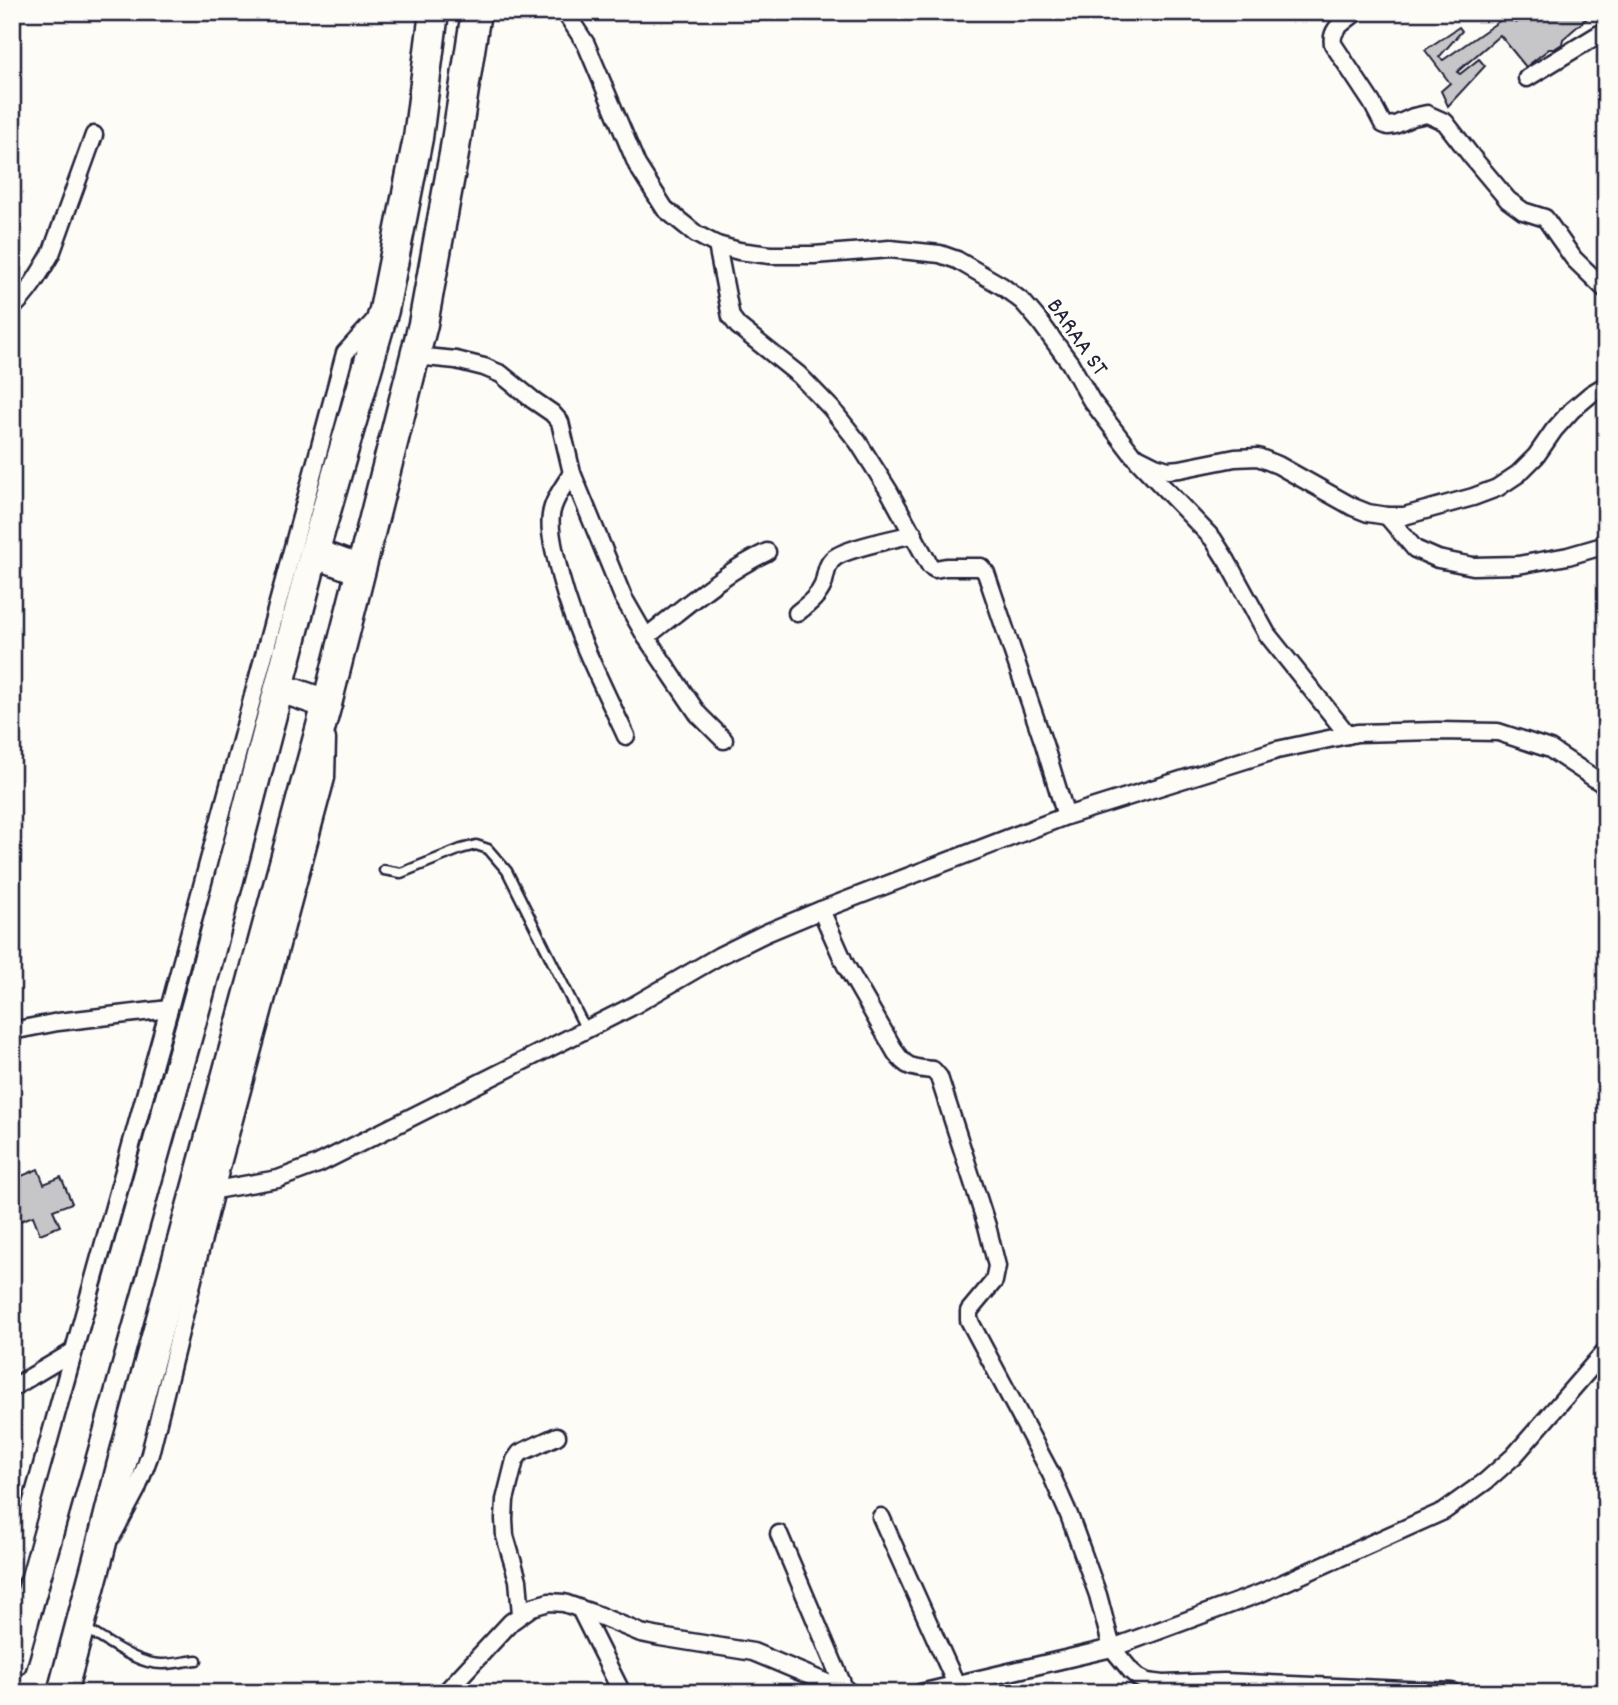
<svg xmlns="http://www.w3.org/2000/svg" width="1618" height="1705" font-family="Dekko,sans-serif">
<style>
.building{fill:#c6c6c8;stroke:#22223b;stroke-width:2}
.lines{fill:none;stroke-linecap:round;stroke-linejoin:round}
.lane-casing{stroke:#22223b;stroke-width:13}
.street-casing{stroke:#22223b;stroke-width:21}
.highway-casing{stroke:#22223b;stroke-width:33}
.lane{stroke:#fdfcf7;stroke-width:8}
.street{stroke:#fdfcf7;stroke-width:16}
.highway{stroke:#fdfcf7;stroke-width:28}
.labels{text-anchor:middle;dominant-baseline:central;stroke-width:7;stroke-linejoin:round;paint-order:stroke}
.street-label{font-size:24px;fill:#22223b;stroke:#fdfcf7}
</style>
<rect width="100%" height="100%" fill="#fdfcf7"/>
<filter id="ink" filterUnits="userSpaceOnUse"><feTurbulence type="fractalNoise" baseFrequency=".0143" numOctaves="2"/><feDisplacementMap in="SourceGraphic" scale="14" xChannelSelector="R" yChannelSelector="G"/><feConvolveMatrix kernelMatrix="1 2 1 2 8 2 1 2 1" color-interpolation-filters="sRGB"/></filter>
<g filter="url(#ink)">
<!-- building -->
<g class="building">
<polygon points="1531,12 1594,12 1563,39 1562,44 1554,49 1549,49 1526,67 1500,35 1457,72 1460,74 1479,59 1485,66 1448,106 1441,91 1450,83 1425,50 1459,27 1462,31 1439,57 1443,60 1508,15 1516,23"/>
<polygon points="38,1169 44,1184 61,1177 72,1203 53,1210 60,1226 40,1234 33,1216 12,1224 12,1192 21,1189 17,1178"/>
</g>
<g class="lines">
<defs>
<g id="lane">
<polyline points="384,870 401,873 461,849 476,845 488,849 507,871 586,1030"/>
<path d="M86,1629C107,1641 138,1665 163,1664C174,1664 186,1661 197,1660"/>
</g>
<g id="street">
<polyline points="565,12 586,44 637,165 665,209 696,234 717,245 739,251 770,255 814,255 890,249 940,254 957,260 1002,286 1023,302 1040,322 1070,363 1091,400 1133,455 1155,466 1168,470 1180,469 1235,458 1258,457 1278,465 1353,507 1368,513 1387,516 1404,516 1473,497 1497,488 1518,474 1536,456 1554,430 1572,410 1591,394 1606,385"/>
<path d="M1356,12C1345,22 1330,28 1333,44L1372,103L1383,124L1388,126L1395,125L1413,117L1427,114L1445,122L1472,157L1508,200L1523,211L1545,218L1574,259L1606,290"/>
<polyline points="1527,78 1606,30"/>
<polyline points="717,245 731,317 738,326 799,375 831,408 858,442 889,491 930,566 935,569 946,567 981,567 986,573 1044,744 1066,816"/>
<path d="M12,308C28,294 40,273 51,254L94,135"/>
<polyline points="415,356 456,360 484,367 501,374 533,400 552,413 560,422 572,473 623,597 646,637 698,714 724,740"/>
<polyline points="1138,461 1213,539 1227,561 1267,634 1348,735"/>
<path d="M572,473C564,486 553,500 551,515C549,529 553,544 556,558C569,621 599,678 626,736"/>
<polyline points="1387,516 1415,549 1438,559 1473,566 1518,565 1568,556 1606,545"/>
<path d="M797,613C807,605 818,597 823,585C826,576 826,565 833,559C843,549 897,538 914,534"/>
<path d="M646,637C685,607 722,573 767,552"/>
<path d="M821,910L845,964L896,1053C907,1069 915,1068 933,1070L939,1077L987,1226L997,1266L994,1281L969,1311V1320L1051,1474L1069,1515L1098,1595L1112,1648L1131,1671L1139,1678L1147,1682L1163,1684L1224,1682L1452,1692"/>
<polyline points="12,1031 58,1022 169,1009"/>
<polyline points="215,1190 278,1179 318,1164 631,1007 719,956 766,933 821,910 1066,816 1277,750 1357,733 1437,731 1498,732 1550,749 1606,786"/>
<polyline points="12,1388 74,1351"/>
<polyline points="881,1517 956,1684"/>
<polyline points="779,1534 845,1690"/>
<polyline points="112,1536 137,1489 150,1454 215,1190 326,778 327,739"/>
<polyline points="12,1573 169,1009 345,353 376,319"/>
<polyline points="580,1609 622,1693"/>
<polyline points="521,1614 518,1580 505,1536 504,1519 505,1500 515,1460 520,1453 557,1436"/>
<polyline points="445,1693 511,1622 532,1607 549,1602 564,1603 595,1614 641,1633 660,1637 753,1652 851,1693"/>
<polyline points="920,1693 1112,1648 1261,1593 1444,1511 1486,1481 1514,1456 1606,1350"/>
</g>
<g id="highway">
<polyline points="314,553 360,570"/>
<polyline points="280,688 327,704"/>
<polyline points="12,1663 199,995 314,553 384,310 418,138 434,12"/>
<polyline points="62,1693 97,1562 123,1459 327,704 423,324 454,154 476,12"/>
</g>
</defs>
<!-- lane casing -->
<use href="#lane" class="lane-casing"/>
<!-- street casing -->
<use href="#street" class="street-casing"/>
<!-- highway casing -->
<use href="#highway" class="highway-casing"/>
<!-- lane -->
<use href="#lane" class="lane"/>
<!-- street -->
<use href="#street" class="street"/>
<!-- highway -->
<use href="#highway" class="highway"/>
</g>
</g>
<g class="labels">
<!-- street labels -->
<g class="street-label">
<text transform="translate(1076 338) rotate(55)">BARAA ST</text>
</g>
</g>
<!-- margin -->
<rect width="1618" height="1705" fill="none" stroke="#fdfcf7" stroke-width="42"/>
<rect x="21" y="21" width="1576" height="1663" fill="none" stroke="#22223b" stroke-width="2.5" filter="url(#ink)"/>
</svg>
